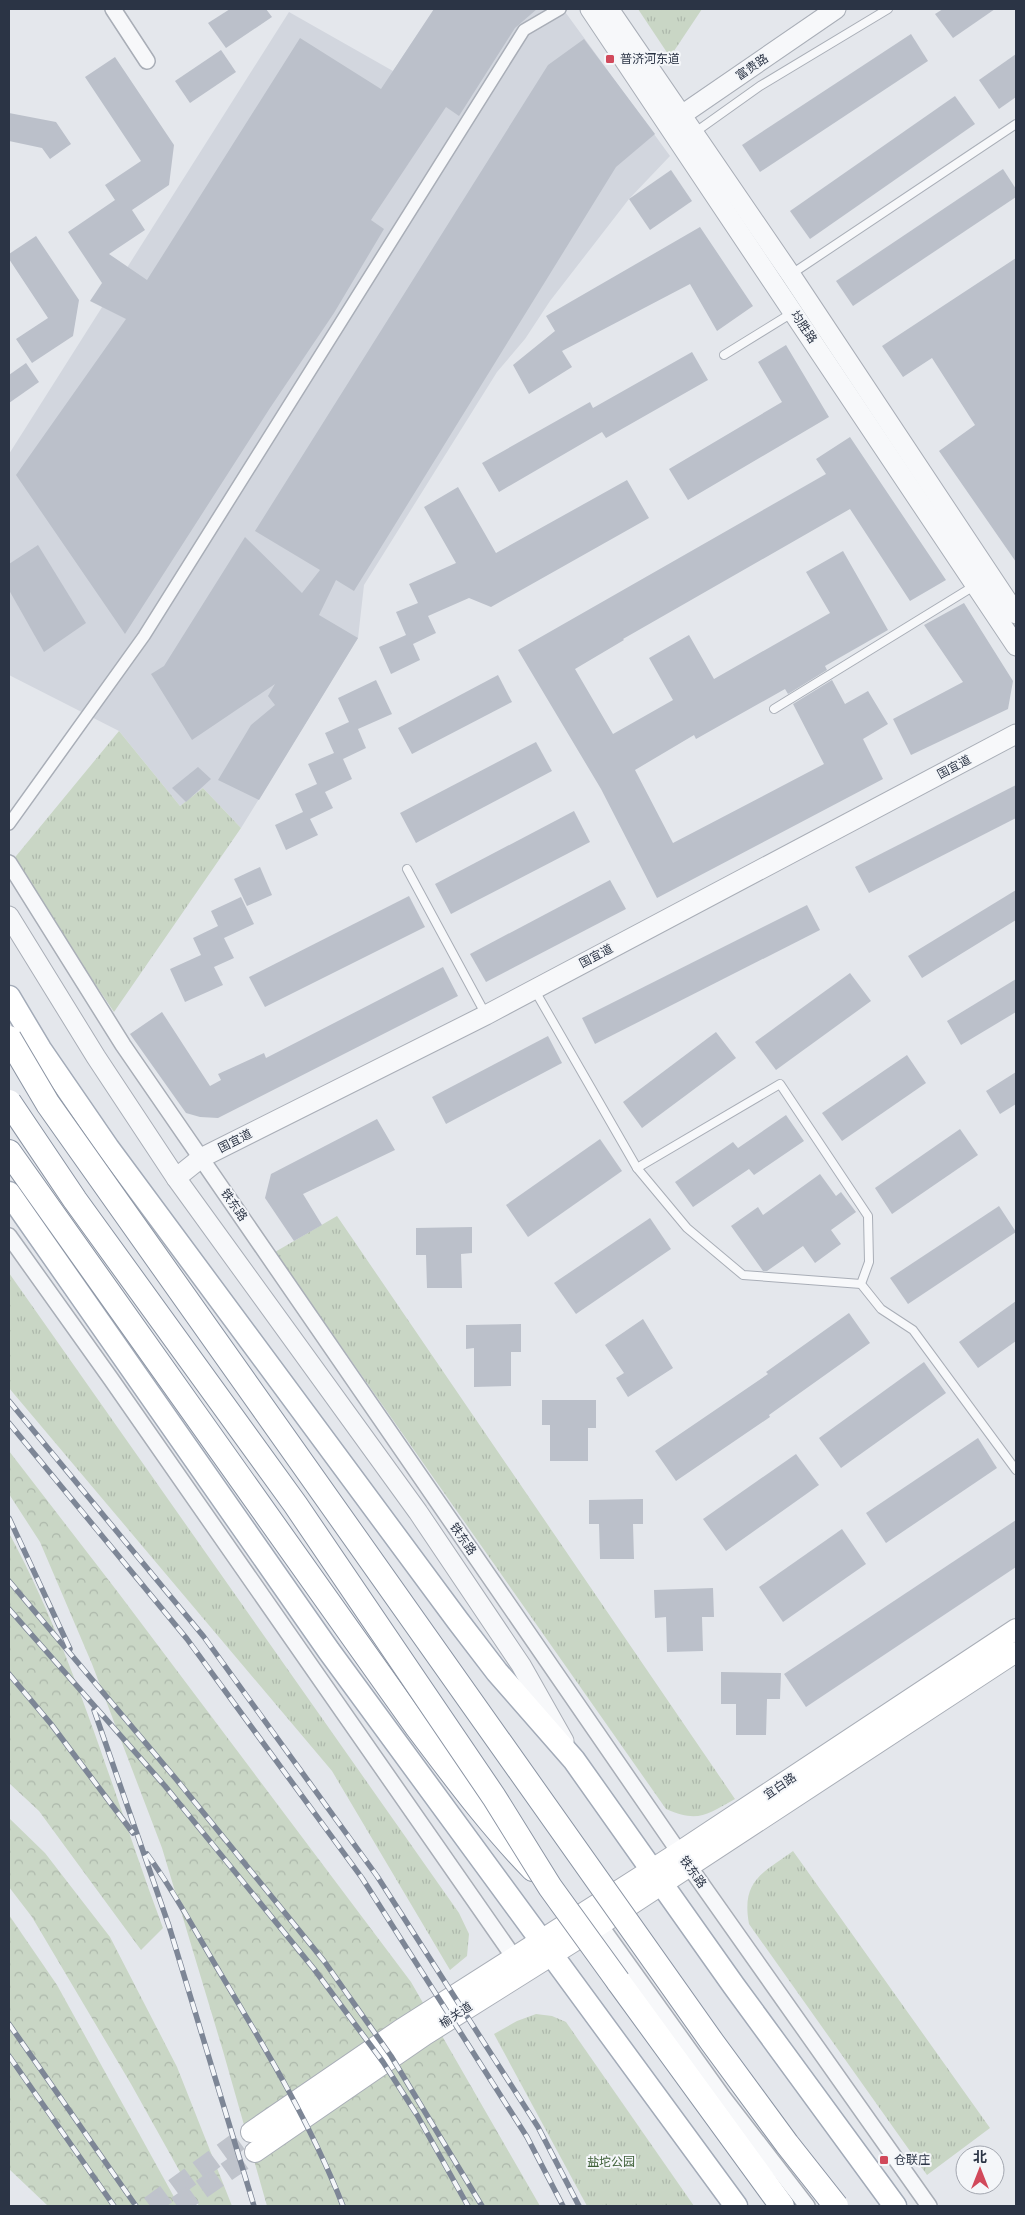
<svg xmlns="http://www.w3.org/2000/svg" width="1025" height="2215" font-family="'Fira Sans','Noto Sans SC',sans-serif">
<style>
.built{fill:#d2d6de}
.grass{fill:url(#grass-tufts)}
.forest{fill:url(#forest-crowns)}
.building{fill:#bbc0ca}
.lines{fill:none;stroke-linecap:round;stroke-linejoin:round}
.secondary-tunnel{stroke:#bfc3cb;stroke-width:20;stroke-dasharray:20 10;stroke-linecap:butt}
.service-casing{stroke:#a9aeb7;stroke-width:10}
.pedestrian-casing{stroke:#a9aeb7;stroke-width:14}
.minor-casing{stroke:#a9aeb7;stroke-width:18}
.tertiary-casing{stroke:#a9aeb7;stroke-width:21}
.secondary-casing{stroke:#a9aeb7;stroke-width:22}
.primary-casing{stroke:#a3abb8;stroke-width:25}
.trunk-casing{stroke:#8b94a3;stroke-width:26}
.service{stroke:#f7f8fa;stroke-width:8}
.pedestrian{stroke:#f7f8fa;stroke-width:11}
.minor{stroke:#f7f8fa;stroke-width:15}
.tertiary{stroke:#f7f8fa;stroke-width:19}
.secondary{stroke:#fff;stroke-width:20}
.primary{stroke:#fff;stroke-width:22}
.trunk{stroke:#fff;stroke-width:24}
.rail-casing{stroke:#7d8696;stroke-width:5.5}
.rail{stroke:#f4f6f9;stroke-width:4;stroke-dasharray:11;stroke-linecap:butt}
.trunk-bridge-casing{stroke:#8b94a3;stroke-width:26;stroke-linecap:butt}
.trunk-bridge{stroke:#fff;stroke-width:24}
.poi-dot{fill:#d1495b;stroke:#f4f6f9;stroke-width:2}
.labels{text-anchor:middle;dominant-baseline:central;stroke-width:4;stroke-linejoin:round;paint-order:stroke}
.poi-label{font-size:12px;fill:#2b3445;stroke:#f4f6f9;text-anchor:start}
.street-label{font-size:12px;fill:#2b3445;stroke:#f4f6f9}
.park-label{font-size:12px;fill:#3f6138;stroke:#f4f6f9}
</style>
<defs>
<pattern id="grass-tufts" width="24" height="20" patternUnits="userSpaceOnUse" patternTransform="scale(1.25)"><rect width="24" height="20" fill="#c9d6c5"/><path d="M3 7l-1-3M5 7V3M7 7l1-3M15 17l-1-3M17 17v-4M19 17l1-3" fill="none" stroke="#adb8ab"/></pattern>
<pattern id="forest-crowns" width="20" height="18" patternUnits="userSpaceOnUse" patternTransform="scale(1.25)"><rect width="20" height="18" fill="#c9d6c5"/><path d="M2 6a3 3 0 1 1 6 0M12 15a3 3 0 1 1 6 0" fill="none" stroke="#adb8ab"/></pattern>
</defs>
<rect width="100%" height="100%" fill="#e4e7ec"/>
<!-- built -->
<polygon class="built" points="434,9 563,9 670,156 629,199 550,301 525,339 497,372 364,585 358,638 241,828 203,788 180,806 119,731 9,675 9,454 289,12 393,71"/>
<!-- grass -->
<g class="grass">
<polygon points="638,9 702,9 670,57"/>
<polygon points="119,731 180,806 203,788 241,828 114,1012 12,861"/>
<path d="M337,1216L735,1799C706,1815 698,1823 666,1809L275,1252Z"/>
<polygon points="9,1273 459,1913 469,1934 467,1956 450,1970 332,1771 9,1388"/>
<path d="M793,1851L990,2128L927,2175L749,1924C741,1880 763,1873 793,1851Z"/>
<polygon points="536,2014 552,2016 566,2022 694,2206 587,2206 494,2034 517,2021"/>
</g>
<!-- forest -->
<g class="forest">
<polygon points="9,1451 117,1591 411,1982 540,2206 267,2206 223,2051 162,1848 92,1664 40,1542 9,1494"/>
<path d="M9,1533C76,1657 114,1797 163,1928L141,1950L39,1811L9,1783Z"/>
<polygon points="9,1818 45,1853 110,1937 177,2067 232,2206 199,2206 131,2084 32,1917 9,1887"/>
<polygon points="9,1915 57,1985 179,2206 48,2206 9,2169"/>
</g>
<!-- building -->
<g class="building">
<polygon points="230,9 266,9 272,17 226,48 208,23"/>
<polygon points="434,9 537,9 515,28 459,116 446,107 371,220 384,229 334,313 270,408 125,634 16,475 126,319 90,301 102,283 68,232 115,200 105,185 141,161 85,77 115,57 174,145 169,185 132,210 145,230 109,254 147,280 300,38 381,89"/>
<polygon points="943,9 995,9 953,38 935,14"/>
<polygon points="911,34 928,61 760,172 742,145"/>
<polygon points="584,39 655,134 616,167 354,591 336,580 319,615 358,638 259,800 218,780 251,725 275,705 268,696 275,684 192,740 151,674 164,666 245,537 302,593 320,570 255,531 548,65"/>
<polygon points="221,50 236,72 190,103 175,81"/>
<polygon points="1016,54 1016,97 999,109 979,80"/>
<polygon points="955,96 975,124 810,239 790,211"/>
<polygon points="9,113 56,122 71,144 50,159 42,148 9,141"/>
<polygon points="1003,169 1016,189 1016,197 853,306 836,281"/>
<polygon points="671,170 692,201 650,230 629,199"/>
<polygon points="700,227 753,306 717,331 690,284 562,351 572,367 529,394 513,365 555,331 546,316"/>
<polygon points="36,236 79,300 73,336 32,363 16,339 48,318 9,259 9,254"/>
<polygon points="1016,258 1016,562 939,451 975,425 932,358 903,377 882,346"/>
<polygon points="786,345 829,417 688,500 669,469 782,402 758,362"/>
<polygon points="692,352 708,380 606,438 602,432 499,492 482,463 590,402 593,408"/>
<polygon points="26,363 39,382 9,403 9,375"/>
<polygon points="850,437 946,580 910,601 850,509 623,639 624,640 575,669 613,734 673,700 649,658 689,635 714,679 830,613 806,572 843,551 888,630 825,666 827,670 788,694 785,689 696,739 694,735 635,770 673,843 824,764 793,704 832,680 845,704 868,691 888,724 863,739 883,779 657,898 601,789 518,650 826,474 816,459"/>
<polygon points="627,480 649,518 491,607 469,598 428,616 436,633 413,644 420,660 391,674 379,647 406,635 396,612 418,603 409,584 456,563 424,507 458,487 496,553"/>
<polygon points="38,545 86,623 44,652 9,590 9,564"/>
<polygon points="964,603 1013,681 1008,709 911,755 893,719 963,682 924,625"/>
<polygon points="498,675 512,702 412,754 398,728"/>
<polygon points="376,680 392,714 358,729 366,748 343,759 352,779 325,792 333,808 310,819 318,835 286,850 275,825 303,812 295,794 317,784 308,764 334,753 325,733 349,722 338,698"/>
<polygon points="536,742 552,771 416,843 400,813"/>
<polygon points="198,767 211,779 186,802 172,788"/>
<polygon points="1016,785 1016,818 869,893 855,867"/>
<polygon points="574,811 590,842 451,914 435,884"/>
<polygon points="260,867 272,895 247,906 234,879"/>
<polygon points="610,880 626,909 486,982 470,954"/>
<polygon points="1016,890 1016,920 922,978 908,956"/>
<polygon points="409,896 425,927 265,1007 249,977"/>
<polygon points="241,897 254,924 224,938 234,958 214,967 223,985 185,1002 170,969 201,955 193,938 218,926 211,911"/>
<polygon points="807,905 820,930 595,1044 582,1018"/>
<polygon points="443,967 458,996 218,1118 200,1117 186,1113 130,1034 162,1012 210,1086 221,1080 218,1074 264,1053 266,1058"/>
<polygon points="850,973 871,1001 776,1070 755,1042"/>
<polygon points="1016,979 1016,1012 961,1045 947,1021"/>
<polygon points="716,1032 736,1058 642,1128 623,1102"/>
<polygon points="548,1036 562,1063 446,1124 432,1097"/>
<polygon points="907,1055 926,1083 842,1141 822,1113"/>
<polygon points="1016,1072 1016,1104 1000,1114 986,1091"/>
<polygon points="786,1115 804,1141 754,1175 749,1169 693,1207 675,1182 733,1142 738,1148"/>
<polygon points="377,1119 395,1150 303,1194 322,1225 294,1241 265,1198 271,1174"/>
<polygon points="960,1129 978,1155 892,1214 875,1188"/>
<polygon points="600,1139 622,1171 528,1237 506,1205"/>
<polygon points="820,1174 836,1196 841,1192 856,1212 831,1230 841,1244 815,1263 803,1246 767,1271 763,1271 731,1226 758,1207 763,1215"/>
<polygon points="999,1206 1016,1232 908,1304 890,1278"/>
<polygon points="650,1218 671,1249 576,1314 554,1283"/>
<polygon points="472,1227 472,1253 461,1254 462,1288 427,1288 426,1255 416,1255 416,1228"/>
<polygon points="1016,1301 1016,1341 978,1368 959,1342"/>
<polygon points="849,1313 870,1343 769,1415 770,1417 676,1481 655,1451 768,1374 766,1372"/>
<polygon points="643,1319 673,1368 628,1397 616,1378 624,1373 605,1345"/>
<polygon points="521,1324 521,1352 511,1352 511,1386 474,1387 474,1348 466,1349 466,1325"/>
<polygon points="924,1362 946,1393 841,1468 819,1438"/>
<polygon points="542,1400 596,1400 596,1428 588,1428 588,1461 550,1461 550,1425 542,1425"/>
<polygon points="978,1438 997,1468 886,1543 866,1513"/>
<polygon points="796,1454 819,1485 726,1551 703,1519"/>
<polygon points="643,1499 643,1524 633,1524 634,1559 600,1559 599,1524 589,1524 589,1500"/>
<polygon points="1016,1520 1016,1567 806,1707 784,1674"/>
<polygon points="842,1529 866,1564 783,1622 759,1587"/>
<polygon points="713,1588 714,1617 702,1617 703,1651 667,1652 666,1617 655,1618 654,1590"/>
<polygon points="721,1672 781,1673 780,1699 767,1699 766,1735 736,1735 736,1704 721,1704"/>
</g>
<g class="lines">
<!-- secondary-tunnel -->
<g class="secondary-tunnel">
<polyline points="150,2206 251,2132"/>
<polyline points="177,2206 255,2152"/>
</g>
<defs>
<g id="service">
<polyline points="694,133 760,86 888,9"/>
<polyline points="790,275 1016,124"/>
<polyline points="724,355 792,313"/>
<polyline points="774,709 974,586"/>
<polyline points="407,869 486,1015"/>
<polyline points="534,989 637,1168 687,1228 743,1275 861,1284"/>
<polyline points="637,1168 780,1084 868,1216 869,1262 861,1284 881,1309 913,1330 1016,1470"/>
</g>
<polyline id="pedestrian" points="9,824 144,636 524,30 560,9"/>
<g id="minor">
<polyline points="113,9 147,61"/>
<polyline points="9,863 123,1045 679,1852 929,2206"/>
<polyline points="9,1236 111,1379 520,1966"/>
<polyline points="600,1925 723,2097 807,2206"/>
</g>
<g id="tertiary">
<polyline points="590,9 1016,646"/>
<polyline points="609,9 791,275 1016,614"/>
<polyline points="673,121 836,9"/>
<polyline points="9,916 96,1057 176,1178 418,1512 521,1665 564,1741"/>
<polyline points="176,1178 201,1158 486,1015 1016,734"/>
</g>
<g id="secondary">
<polyline points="251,2132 400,2030 679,1852 1016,1629"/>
<polyline points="255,2152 425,2035 600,1925 1016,1652"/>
</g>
<g id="primary">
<polyline points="9,997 40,1049 108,1148 458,1621 497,1672 574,1760 734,1986 895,2206"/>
<polyline points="9,1193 329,1651 736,2206"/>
</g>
<g id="trunk">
<path d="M9,1152L417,1727C454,1776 490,1825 533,1869"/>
<polyline points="618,1981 782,2206"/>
</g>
</defs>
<!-- service casing -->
<use href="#service" class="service-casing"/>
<!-- pedestrian casing -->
<use href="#pedestrian" class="pedestrian-casing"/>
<!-- minor casing -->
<use href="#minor" class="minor-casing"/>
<!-- tertiary casing -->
<use href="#tertiary" class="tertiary-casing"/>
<!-- secondary casing -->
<use href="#secondary" class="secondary-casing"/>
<!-- primary casing -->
<use href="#primary" class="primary-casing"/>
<!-- trunk casing -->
<use href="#trunk" class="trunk-casing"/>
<!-- service -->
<use href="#service" class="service"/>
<!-- pedestrian -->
<use href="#pedestrian" class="pedestrian"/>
<!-- minor -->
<use href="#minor" class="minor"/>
<!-- tertiary -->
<use href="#tertiary" class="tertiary"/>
<!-- secondary -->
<use href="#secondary" class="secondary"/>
<!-- primary -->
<use href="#primary" class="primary"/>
<!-- trunk -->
<use href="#trunk" class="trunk"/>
<defs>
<g id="rail">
<polyline points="9,1401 204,1637 377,1876 538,2127 579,2206"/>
<polyline points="9,1423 187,1639 362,1878 527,2137 563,2206"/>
<polyline points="9,1518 70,1649"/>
<polyline points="9,1581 176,1779 324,1961 391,2056 482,2206"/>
<polyline points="9,1609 165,1786 314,1969 383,2062 417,2115 468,2206"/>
<polyline points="9,1674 51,1724 133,1833"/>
<polyline points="94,1710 169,1926 254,2206"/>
<path d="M147,1854C174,1891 195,1931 219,1971C264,2046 311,2124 343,2206"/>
<polyline points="9,2024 136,2206"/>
<polyline points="9,2056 114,2206"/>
</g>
</defs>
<!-- rail casing -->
<use href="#rail" class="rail-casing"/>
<!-- rail -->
<use href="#rail" class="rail"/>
<defs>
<g id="trunk-bridge">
<polyline points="9,1038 48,1104 712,2042 787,2144 836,2206"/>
<polyline points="9,1102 75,1200 295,1504 494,1797 550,1887 618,1981"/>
</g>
</defs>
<!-- trunk-bridge casing -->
<use href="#trunk-bridge" class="trunk-bridge-casing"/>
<!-- trunk-bridge -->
<use href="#trunk-bridge" class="trunk-bridge"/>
</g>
<!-- markers -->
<g class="poi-dot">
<rect x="605" y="54" width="10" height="10" rx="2.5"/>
<rect x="879" y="2155" width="10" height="10" rx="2.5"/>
</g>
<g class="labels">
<!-- poi labels -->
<g class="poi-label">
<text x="620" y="59">普济河东道</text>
<text x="894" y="2160">仓联庄</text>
</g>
<!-- street labels -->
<g class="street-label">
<text transform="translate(752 67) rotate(-34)">富贵路</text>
<text transform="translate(804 327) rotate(56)">均胜路</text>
<text transform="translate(954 767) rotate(-28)">国宜道</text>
<text transform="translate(596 956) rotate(-28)">国宜道</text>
<text transform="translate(235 1141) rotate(-27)">国宜道</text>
<text transform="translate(234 1205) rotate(55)">铁东路</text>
<text transform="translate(463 1539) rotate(55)">铁东路</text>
<text transform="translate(780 1786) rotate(-34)">宜白路</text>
<text transform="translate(693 1872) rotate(54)">铁东路</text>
<text transform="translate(456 2015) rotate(-33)">榆关道</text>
</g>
<!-- park labels -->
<g class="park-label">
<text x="611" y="2162">盐坨公园</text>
</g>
</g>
<!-- border -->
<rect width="1025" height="2215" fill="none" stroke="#2b3445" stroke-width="20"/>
<!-- north arrow -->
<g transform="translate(980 2170)"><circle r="24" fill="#f4f6f9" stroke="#a4a8b1"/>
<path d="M0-4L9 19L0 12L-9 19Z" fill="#d1495b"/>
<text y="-8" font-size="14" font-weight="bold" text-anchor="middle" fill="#2b3445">北</text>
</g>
</svg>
